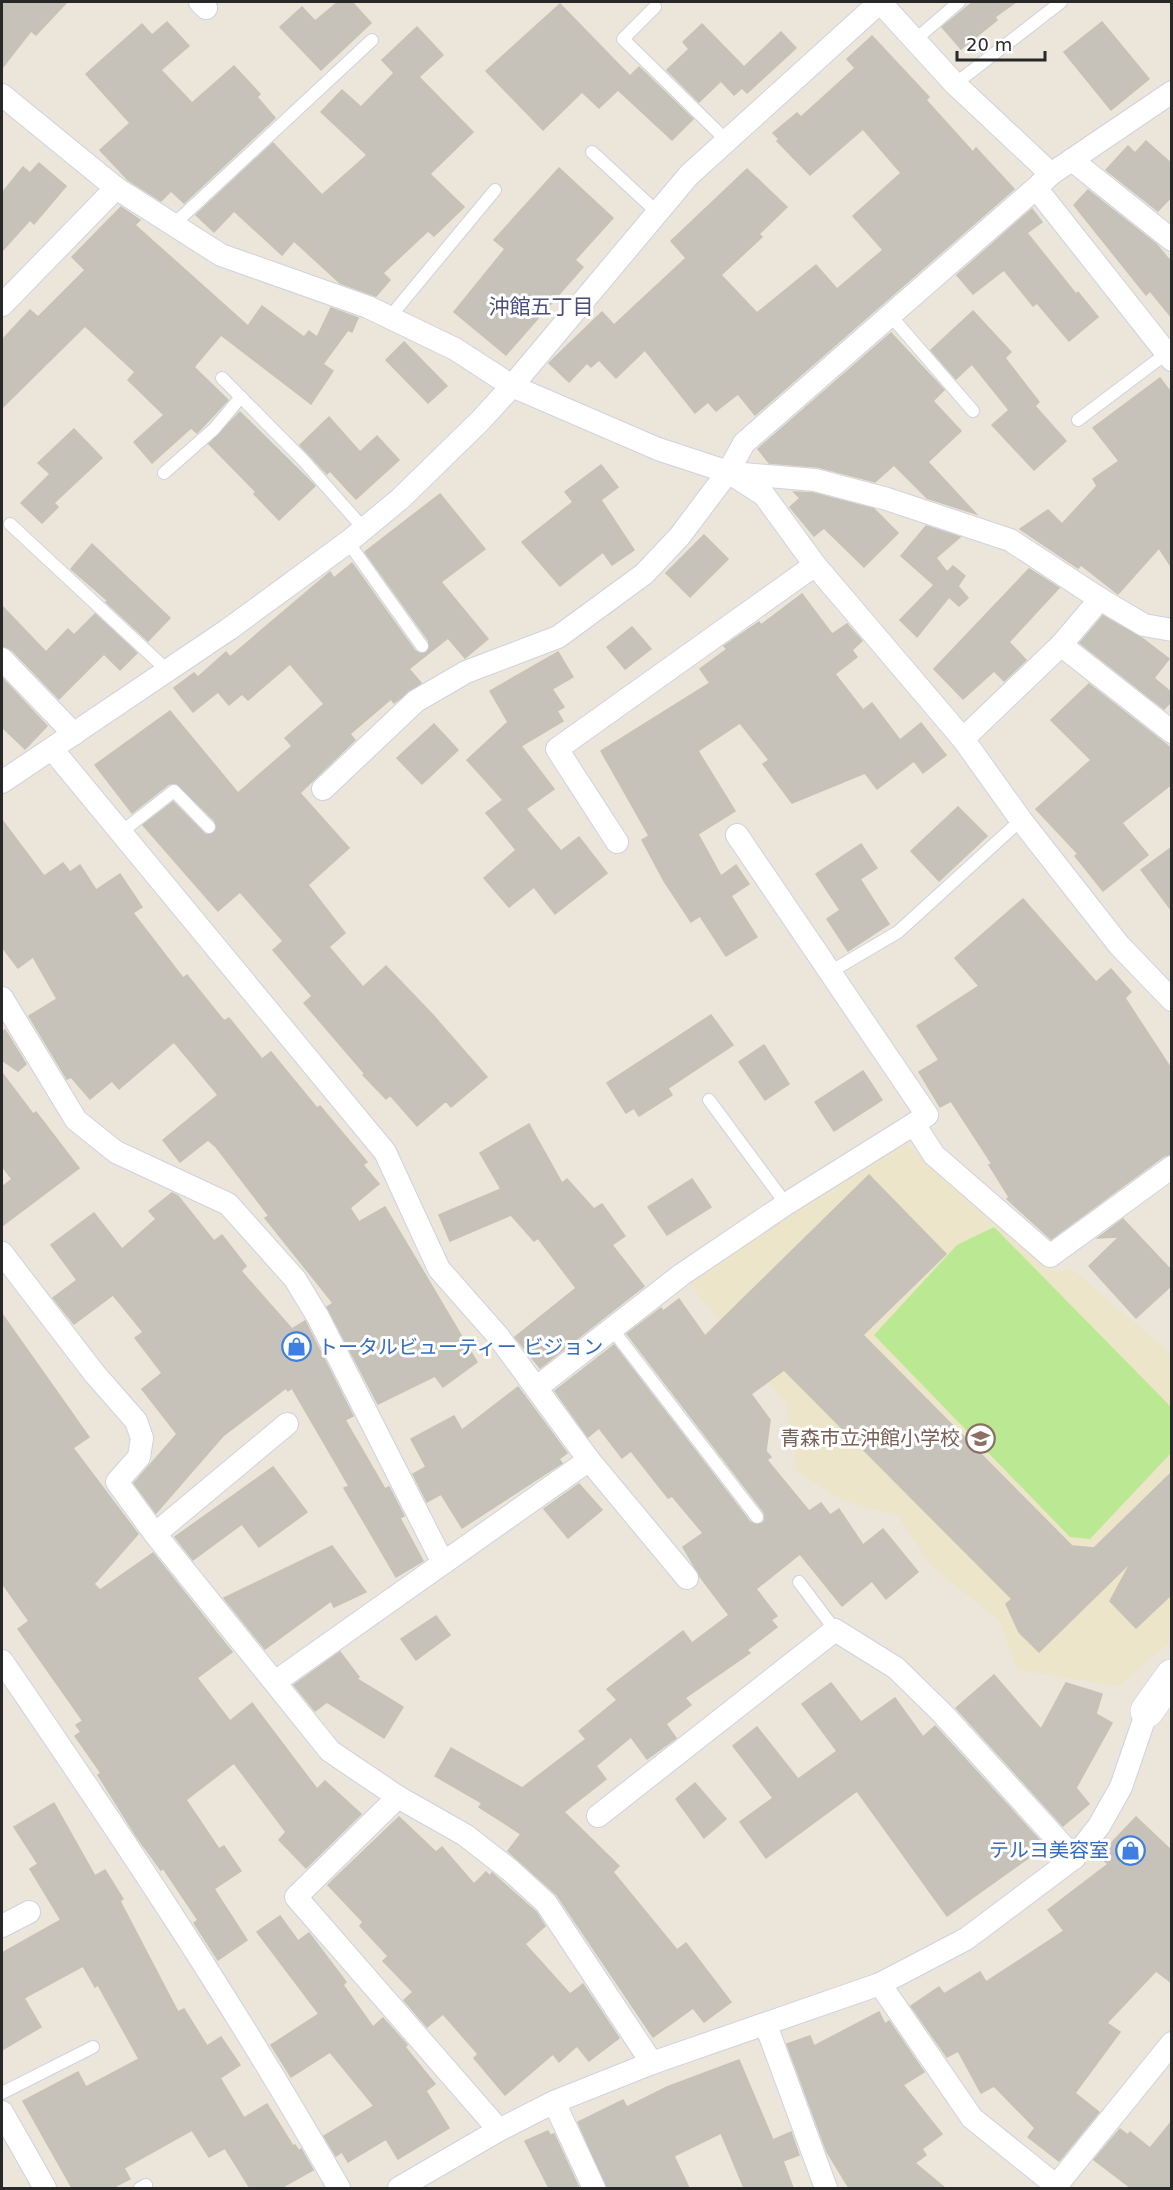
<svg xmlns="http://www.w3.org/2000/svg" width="1173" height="2190" font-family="'DejaVu Sans','Noto Sans JP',sans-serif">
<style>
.education{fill:#ece5ca}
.pitch{fill:#bae893}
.building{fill:#c6c2ba;stroke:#c6c2b4;stroke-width:1.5}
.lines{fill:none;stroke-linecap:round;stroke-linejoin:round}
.lane-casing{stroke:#d0d1e1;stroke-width:14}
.street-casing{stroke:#d0d1e1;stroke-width:24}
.secondary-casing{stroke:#d0d1e1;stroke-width:34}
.lane{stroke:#fff;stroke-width:12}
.street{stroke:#fff;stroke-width:22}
.secondary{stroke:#fff;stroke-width:33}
.labels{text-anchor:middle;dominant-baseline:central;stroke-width:6;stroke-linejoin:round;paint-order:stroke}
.shop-label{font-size:20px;fill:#366cbe;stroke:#fff;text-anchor:start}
.education-label{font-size:20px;fill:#785e54;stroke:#fff;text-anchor:end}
.neighbourhood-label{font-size:21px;fill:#4a4d78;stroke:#fff}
</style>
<rect width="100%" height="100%" fill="#ebe5da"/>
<!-- education -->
<polygon class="education" points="902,1140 1054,1272 1073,1270 1171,1354 1171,1641 1119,1686 1018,1670 1000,1621 931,1566 898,1516 842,1500 796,1470 786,1405 689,1283"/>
<!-- pitch -->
<polygon class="pitch" points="994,1227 1171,1407 1171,1453 1090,1539 1070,1537 874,1335 957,1245"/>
<!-- building -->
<g class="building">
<polygon points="2,2 67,2 36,35 31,31 2,68"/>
<polygon points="338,2 352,2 371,23 321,70 280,27 302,7 315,21"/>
<polygon points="973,2 1016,2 995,17 997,20 961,49 942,27"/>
<polygon points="560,4 630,76 639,67 693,119 672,140 618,90 599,108 582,92 543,130 486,71"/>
<polygon points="167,22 189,46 161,70 192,103 234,66 260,94 257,97 275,118 184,203 171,191 161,201 128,180 100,150 130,123 86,74 142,24 152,35"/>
<polygon points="1102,22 1149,79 1111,110 1064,52"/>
<polygon points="702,24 744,67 781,32 796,48 747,93 742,88 734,95 721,81 699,102 667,70 689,49 683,42"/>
<polygon points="417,27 443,55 419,77 473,132 430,174 464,207 434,236 428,231 383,273 390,280 376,296 340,283 294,241 282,255 234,211 214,232 196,215 273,143 322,195 367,155 321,112 342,90 361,107 394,73 382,60"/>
<polygon points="872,36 929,97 926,100 973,152 976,148 1014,189 755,415 738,394 716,411 708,402 695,413 645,350 616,378 599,360 591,367 587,363 569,382 549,363 602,312 614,325 686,258 671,241 747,169 787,207 759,234 762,237 721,275 757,313 816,265 837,289 883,250 853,216 901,173 863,129 810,175 777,141 779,139 773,133 797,113 801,117 855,68 847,59"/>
<polygon points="1146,141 1172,164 1172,196 1158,211 1106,170 1128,146 1135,153"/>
<polygon points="39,163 66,186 34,224 30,220 2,251 2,193 23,167 30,173"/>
<polygon points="559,168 613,218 575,260 583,267 506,355 454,312 505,249 494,240"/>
<polygon points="1088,190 1156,244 1172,263 1172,318 1150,291 1146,295 1074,205"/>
<polygon points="121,207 140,220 135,225 248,326 262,306 304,337 309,331 317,337 331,308 358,318 352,332 348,330 323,364 333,371 311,404 221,335 194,367 228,400 197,433 191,428 152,463 134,442 164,415 128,380 135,372 85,326 2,408 2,340 30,310 38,317 85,270 72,257"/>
<polygon points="1032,209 1042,222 1027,233 1076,294 1078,292 1098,317 1069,341 1037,303 1033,306 1004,270 973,294 957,275"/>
<polygon points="973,311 1011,352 1005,358 1039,402 1035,406 1066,441 1034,470 992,425 1009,410 972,364 956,379 931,350"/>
<polygon points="891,333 944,390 933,401 961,431 928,462 976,514 927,498 894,465 875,482 818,467 769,463 758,449"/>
<polygon points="404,342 447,386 428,403 386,360"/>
<polygon points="1160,378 1172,394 1172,568 1159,548 1118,594 1081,565 1078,568 1020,529 1048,510 1062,524 1097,486 1093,479 1119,461 1093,428"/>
<polygon points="240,412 315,486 279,520 254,494 256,492 209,444"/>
<polygon points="329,417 360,452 377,436 399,460 356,499 330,471 327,474 300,445"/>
<polygon points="74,429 102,458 54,503 58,507 42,523 21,503 50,474 38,463"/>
<polygon points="601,465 618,487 601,500 634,550 612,565 603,552 560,586 522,542 573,502 565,492"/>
<polygon points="794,492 813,493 874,509 898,533 864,567 824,528 814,536 790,507 800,498"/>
<polygon points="440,494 485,549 441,582 488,639 465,658 448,638 409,669 421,683 394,703 391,699 350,734 355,740 300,793 349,848 308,885 345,933 329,947 363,987 386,966 432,1014 487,1077 451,1107 446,1101 417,1126 390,1095 386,1099 363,1075 365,1074 304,1003 312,996 273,950 283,941 240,892 218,911 143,825 173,802 206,835 215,832 215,821 176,783 169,784 132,813 95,765 170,711 238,793 292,746 285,738 324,704 290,664 248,700 242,694 229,705 218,692 193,712 174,688 194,673 198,677 226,652 230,657 330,572 334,578 352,563 415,651 422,654 427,652 429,641 365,552"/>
<polygon points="926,526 960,537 936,558 947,572 953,566 965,576 958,586 968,598 959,606 949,597 917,637 900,620 934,585 901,556"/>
<polygon points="704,535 728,559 690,597 666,573"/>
<polygon points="92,544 170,618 148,641 106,602 108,601 71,569"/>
<polygon points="1029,569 1059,588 1009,642 1026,660 1004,681 994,671 963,699 934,669"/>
<polygon points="802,594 832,634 847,624 862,641 852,650 857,657 835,674 863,710 872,703 900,740 921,723 946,755 923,773 914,761 877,789 865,773 792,803 763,764 769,760 740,723 698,751 735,811 698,834 721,876 736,865 749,884 731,896 757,937 726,956 700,916 691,922 664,881 642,840 649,836 601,751 710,683 700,669 727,649 724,646 759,622 761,625"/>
<polygon points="2,606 46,652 68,629 74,635 95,614 137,653 120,670 104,654 59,699 12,650 2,646"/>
<polygon points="1103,616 1143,639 1169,659 1154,678 1172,693 1172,701 1164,709 1080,643"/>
<polygon points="632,627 651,649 625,669 607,647"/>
<polygon points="558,652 573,677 552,689 564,707 557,711 563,721 521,746 554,789 526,809 561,851 579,837 607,873 555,914 534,887 509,907 484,878 516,850 486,813 503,800 467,760 508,722 490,691"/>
<polygon points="2,678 47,726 25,749 2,727"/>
<polygon points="1089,684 1172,749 1172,784 1122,823 1148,855 1103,891 1075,856 1078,854 1036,809 1091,760 1051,720"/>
<polygon points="434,724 458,750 422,784 397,758"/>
<polygon points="958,807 987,836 939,881 911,851"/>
<polygon points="2,820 44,876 63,863 70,872 80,865 96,890 120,874 142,907 133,913 183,978 187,975 224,1021 229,1018 262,1059 271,1052 317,1108 320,1106 367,1162 363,1165 379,1184 350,1208 359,1222 385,1207 477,1362 443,1387 435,1376 378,1404 327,1307 333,1303 265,1218 269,1216 216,1147 208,1140 180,1162 163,1140 218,1095 174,1042 119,1089 112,1081 90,1099 71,1077 67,1079 29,1016 57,999 33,957 18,968 2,947"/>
<polygon points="861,844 877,868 860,879 889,924 848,951 827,919 840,910 816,874"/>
<polygon points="1172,847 1172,911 1141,870"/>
<polygon points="1023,899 1096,982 1111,969 1131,992 1125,998 1172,1070 1172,1154 1164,1156 1051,1239 1007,1199 1009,1197 989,1165 992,1164 951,1101 940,1107 919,1072 939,1060 917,1026 979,986 955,958"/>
<polygon points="711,1015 733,1045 668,1088 672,1095 639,1116 634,1108 626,1113 607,1083"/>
<polygon points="5,1030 26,1064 18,1071 2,1060 2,1032"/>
<polygon points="764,1045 789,1084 765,1100 739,1062"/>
<polygon points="863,1071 882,1100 834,1131 815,1102"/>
<polygon points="2,1073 33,1114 36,1112 79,1168 2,1226 2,1187 12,1179 2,1166"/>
<polygon points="529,1124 562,1183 567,1179 594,1209 602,1204 625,1236 612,1245 644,1286 540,1368 515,1337 576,1288 538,1238 534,1241 511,1215 450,1241 439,1215 501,1189 480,1153"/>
<polygon points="869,1175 946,1254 863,1335 1072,1546 1094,1548 1172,1472 1172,1594 1136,1628 1110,1601 1131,1562 1039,1652 1019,1632 1006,1604 1012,1599 784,1370 751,1394 770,1420 766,1451 771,1457 767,1460 809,1511 821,1503 830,1515 839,1509 863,1545 883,1529 918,1572 886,1599 872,1581 842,1606 800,1554 756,1589 777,1616 771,1620 777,1627 747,1650 750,1653 685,1698 691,1705 666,1724 676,1738 647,1759 631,1737 596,1766 606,1779 564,1812 619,1866 613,1872 677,1950 686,1943 731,2002 704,2022 693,2008 653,2037 557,1895 508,1851 521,1834 479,1807 482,1803 435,1776 451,1748 522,1788 586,1739 579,1731 617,1700 607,1689 683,1631 692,1643 729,1615 701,1578 683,1547 703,1533 672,1496 668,1498 631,1451 622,1458 599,1428 588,1437 555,1391 614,1345 750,1522 762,1524 765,1520 764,1512 627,1334 661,1308 663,1311 679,1299 705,1336"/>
<polygon points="692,1179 711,1207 667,1235 648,1207"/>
<polygon points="172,1193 178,1196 214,1241 222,1235 246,1266 241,1271 292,1329 305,1321 353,1416 345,1420 385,1489 389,1487 404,1516 400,1518 423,1561 396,1577 344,1488 349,1486 292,1388 288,1391 286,1388 223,1436 156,1513 134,1483 177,1434 142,1389 162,1373 135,1338 143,1332 113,1295 74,1324 53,1298 77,1280 51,1245 94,1213 122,1249 156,1219 149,1211"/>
<polygon points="1123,1219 1172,1271 1172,1285 1136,1318 1089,1266 1119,1237 1098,1238"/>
<polygon points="2,1314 89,1437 73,1448 138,1534 94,1584 100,1590 153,1553 232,1652 197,1678 230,1721 252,1703 317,1789 325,1781 361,1814 306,1868 279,1840 286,1832 234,1763 186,1800 219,1849 224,1846 241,1871 214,1889 247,1940 218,1960 194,1923 198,1920 163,1868 161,1870 137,1837 98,1775 101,1773 75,1736 81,1732 76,1725 83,1721 18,1629 29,1621 2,1583"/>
<polygon points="518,1387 567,1453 559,1459 562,1463 462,1528 441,1494 427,1502 413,1474 426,1467 411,1439 454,1416 462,1430"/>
<polygon points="273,1467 307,1512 259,1547 242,1524 193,1560 175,1537"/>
<polygon points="579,1484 602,1510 568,1538 544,1509"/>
<polygon points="332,1546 366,1592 334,1607 331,1601 265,1649 224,1598"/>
<polygon points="436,1616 450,1635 416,1660 401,1639"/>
<polygon points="340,1652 359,1677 357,1679 403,1707 384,1738 327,1702 315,1711 294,1685"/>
<polygon points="994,1675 1041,1729 1066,1683 1102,1694 1096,1714 1112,1723 1076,1788 1089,1804 1063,1826 956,1708"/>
<polygon points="831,1683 861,1722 895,1698 923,1737 935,1726 1043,1844 1034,1854 947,1916 857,1791 766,1858 740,1822 773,1798 733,1746 757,1727 798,1779 837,1751 802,1704"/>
<polygon points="695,1783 726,1819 704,1838 676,1799"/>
<polygon points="54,1803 95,1876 105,1870 123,1899 120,1901 178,2012 184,2009 207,2046 221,2037 240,2065 220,2078 244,2118 267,2104 293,2146 295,2145 299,2151 301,2149 313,2170 281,2188 250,2188 225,2148 209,2157 192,2130 124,2168 130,2179 112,2188 72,2188 23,2101 78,2072 86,2087 139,2059 98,1985 95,1987 83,1966 24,1998 41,2027 2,2050 2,1953 61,1920 30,1869 38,1864 14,1827"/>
<polygon points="399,1817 436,1852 442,1847 474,1884 486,1872 490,1876 492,1873 536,1912 545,1926 525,1944 570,1994 583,1984 619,2038 589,2061 577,2046 559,2062 553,2054 505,2095 474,2058 478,2054 443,2014 427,2027 404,2000 413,1992 383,1961 388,1956 360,1926 363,1922 328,1885"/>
<polygon points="1136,1817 1172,1851 1172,1983 1156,1971 1107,2023 1120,2032 1075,2093 1099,2112 1059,2161 1028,2137 1035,2128 994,2086 981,2093 958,2051 947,2057 911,2006 939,1987 944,1994 980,1972 986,1982 1064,1931 1048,1910 1108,1864 1099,1856"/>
<polygon points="280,1916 298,1941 309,1933 346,1982 343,1985 373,2027 383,2018 407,2045 405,2047 435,2084 426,2091 449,2128 398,2159 386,2139 348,2162 342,2152 336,2156 324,2136 374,2106 330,2052 291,2077 271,2045 319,2014 257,1932"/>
<polygon points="879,2012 885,2024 889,2021 924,2072 903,2085 942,2134 922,2149 926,2155 915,2163 945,2188 849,2188 827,2152 787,2044 810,2036 814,2046"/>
<polygon points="739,2060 773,2140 791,2132 799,2155 783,2161 793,2188 744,2188 721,2133 674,2156 689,2188 607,2188 578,2122 623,2100 627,2107 667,2087"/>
<polygon points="1172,2121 1172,2188 1131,2188 1094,2160 1120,2129 1128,2135 1130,2132 1150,2148"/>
<polygon points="548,2131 550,2135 554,2134 579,2188 549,2188 525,2141"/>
</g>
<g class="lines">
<defs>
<g id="lane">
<polyline points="655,7 623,39 726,140"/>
<polyline points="915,40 959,2"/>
<polyline points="955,84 1061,2"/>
<polyline points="592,152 657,212"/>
<polyline points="173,225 372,40"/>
<polyline points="890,315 973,411"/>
<polyline points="389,318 495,190"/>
<polyline points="222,378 304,461 364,529"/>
<polyline points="1078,420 1167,353"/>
<polyline points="164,473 214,429 241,397"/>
<polyline points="10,524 168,671"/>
<polyline points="348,542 422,646"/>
<polyline points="120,833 174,791 209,827"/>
<polyline points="830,972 898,932 1021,820"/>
<polyline points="709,1100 786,1204"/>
<polyline points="612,1329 757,1517"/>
<polyline points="799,1582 835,1630"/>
<polyline points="2,2093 93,2047"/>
<polyline points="140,2188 146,2185"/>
</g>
<g id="street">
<polyline points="200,2 206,8"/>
<polyline points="880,2 955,84 1051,174"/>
<polyline points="1172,92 1051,174 1036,188 1172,360"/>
<polyline points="2,95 116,188 221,255 368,307 455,349 512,386 658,449 728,472 764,495 815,565 963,739 1021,820 1119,945 1172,1000"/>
<polyline points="1072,160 1172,240"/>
<polyline points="2,305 116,188"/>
<polyline points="732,473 815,480 887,499 1010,540 1100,599 1061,645 963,739"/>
<polyline points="1100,599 1144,625 1172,630"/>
<polyline points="1061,645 1172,732"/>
<polyline points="2,659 74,734"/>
<polyline points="52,749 385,1152 439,1269 498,1336 536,1388 681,1275 786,1204 914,1124 934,1155 1050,1256 1172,1167"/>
<polyline points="2,782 229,629 348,542 400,499 480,421 512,386 689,175 880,2"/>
<polyline points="323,789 416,701 466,672 558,637 644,574 679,537 728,472 744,443 1036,188"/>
<polyline points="737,835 927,1115 914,1124"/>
<polyline points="617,842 557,749 815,565"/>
<polyline points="2,998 76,1120 116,1152 228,1204 295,1279 318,1317 443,1563"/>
<polyline points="2,1253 94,1373 136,1421 142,1438 139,1457 117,1482 155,1534 330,1751 398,1797 465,1835 510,1870 546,1903 652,2063"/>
<polyline points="536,1388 589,1460 687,1578"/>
<polyline points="155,1534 287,1424"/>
<path d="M2,1661C120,1833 236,2007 339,2188"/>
<polyline points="275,1682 589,1460"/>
<polyline points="398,1797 296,1897 499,2130"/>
<polyline points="598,1816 835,1630 896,1668 942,1713 1074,1858"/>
<polyline points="2,1926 29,1912"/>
<polyline points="880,1984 972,2118 1059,2188"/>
<polyline points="766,2025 826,2188"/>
<polyline points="554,2102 594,2188"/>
<polyline points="2,2112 45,2188"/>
<polyline points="1056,2186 1172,2043"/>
<polyline points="399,2188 499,2130 554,2102 652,2063 880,1984 966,1939 1074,1858 1099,1826 1121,1787 1147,1711"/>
</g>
<polyline id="secondary" points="1147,1711 1172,1676"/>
</defs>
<!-- lane casing -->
<use href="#lane" class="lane-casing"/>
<!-- street casing -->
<use href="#street" class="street-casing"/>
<!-- secondary casing -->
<use href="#secondary" class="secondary-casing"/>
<!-- lane -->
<use href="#lane" class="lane"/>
<!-- street -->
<use href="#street" class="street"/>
<!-- secondary -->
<use href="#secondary" class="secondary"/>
</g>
<!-- icons -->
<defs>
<symbol id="shop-ring" viewBox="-11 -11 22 22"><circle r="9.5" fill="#fff" stroke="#3f7fe0" stroke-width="1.5"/><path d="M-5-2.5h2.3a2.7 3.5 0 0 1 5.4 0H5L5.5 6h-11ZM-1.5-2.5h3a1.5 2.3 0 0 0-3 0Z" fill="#3f7fe0"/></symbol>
<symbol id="school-ring" viewBox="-11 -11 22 22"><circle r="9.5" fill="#fff" stroke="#8d6e63" stroke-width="1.5"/><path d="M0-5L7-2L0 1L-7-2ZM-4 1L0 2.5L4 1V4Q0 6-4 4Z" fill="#8d6e63"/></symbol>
</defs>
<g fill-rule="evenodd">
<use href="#shop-ring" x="280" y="1330" width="33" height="33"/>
<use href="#school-ring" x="964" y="1422" width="33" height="33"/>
<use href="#shop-ring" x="1114" y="1834" width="33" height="33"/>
</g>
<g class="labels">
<!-- shop labels -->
<g class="shop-label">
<text x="318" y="1347">トータルビューティー ビジョン</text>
<text x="1109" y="1850" text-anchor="end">テルヨ美容室</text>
</g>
<!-- education labels -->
<g class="education-label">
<text x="960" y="1438">青森市立沖館小学校</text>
</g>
<!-- neighbourhood labels -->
<g class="neighbourhood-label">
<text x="541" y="307">沖館五丁目</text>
</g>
</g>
<!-- border -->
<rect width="1173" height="2190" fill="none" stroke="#282828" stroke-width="6"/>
<!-- scale -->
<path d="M957 51v9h88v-9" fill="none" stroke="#282828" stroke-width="3"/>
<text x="966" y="51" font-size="18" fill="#282828" stroke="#ffffff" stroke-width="4.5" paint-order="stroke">20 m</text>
</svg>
